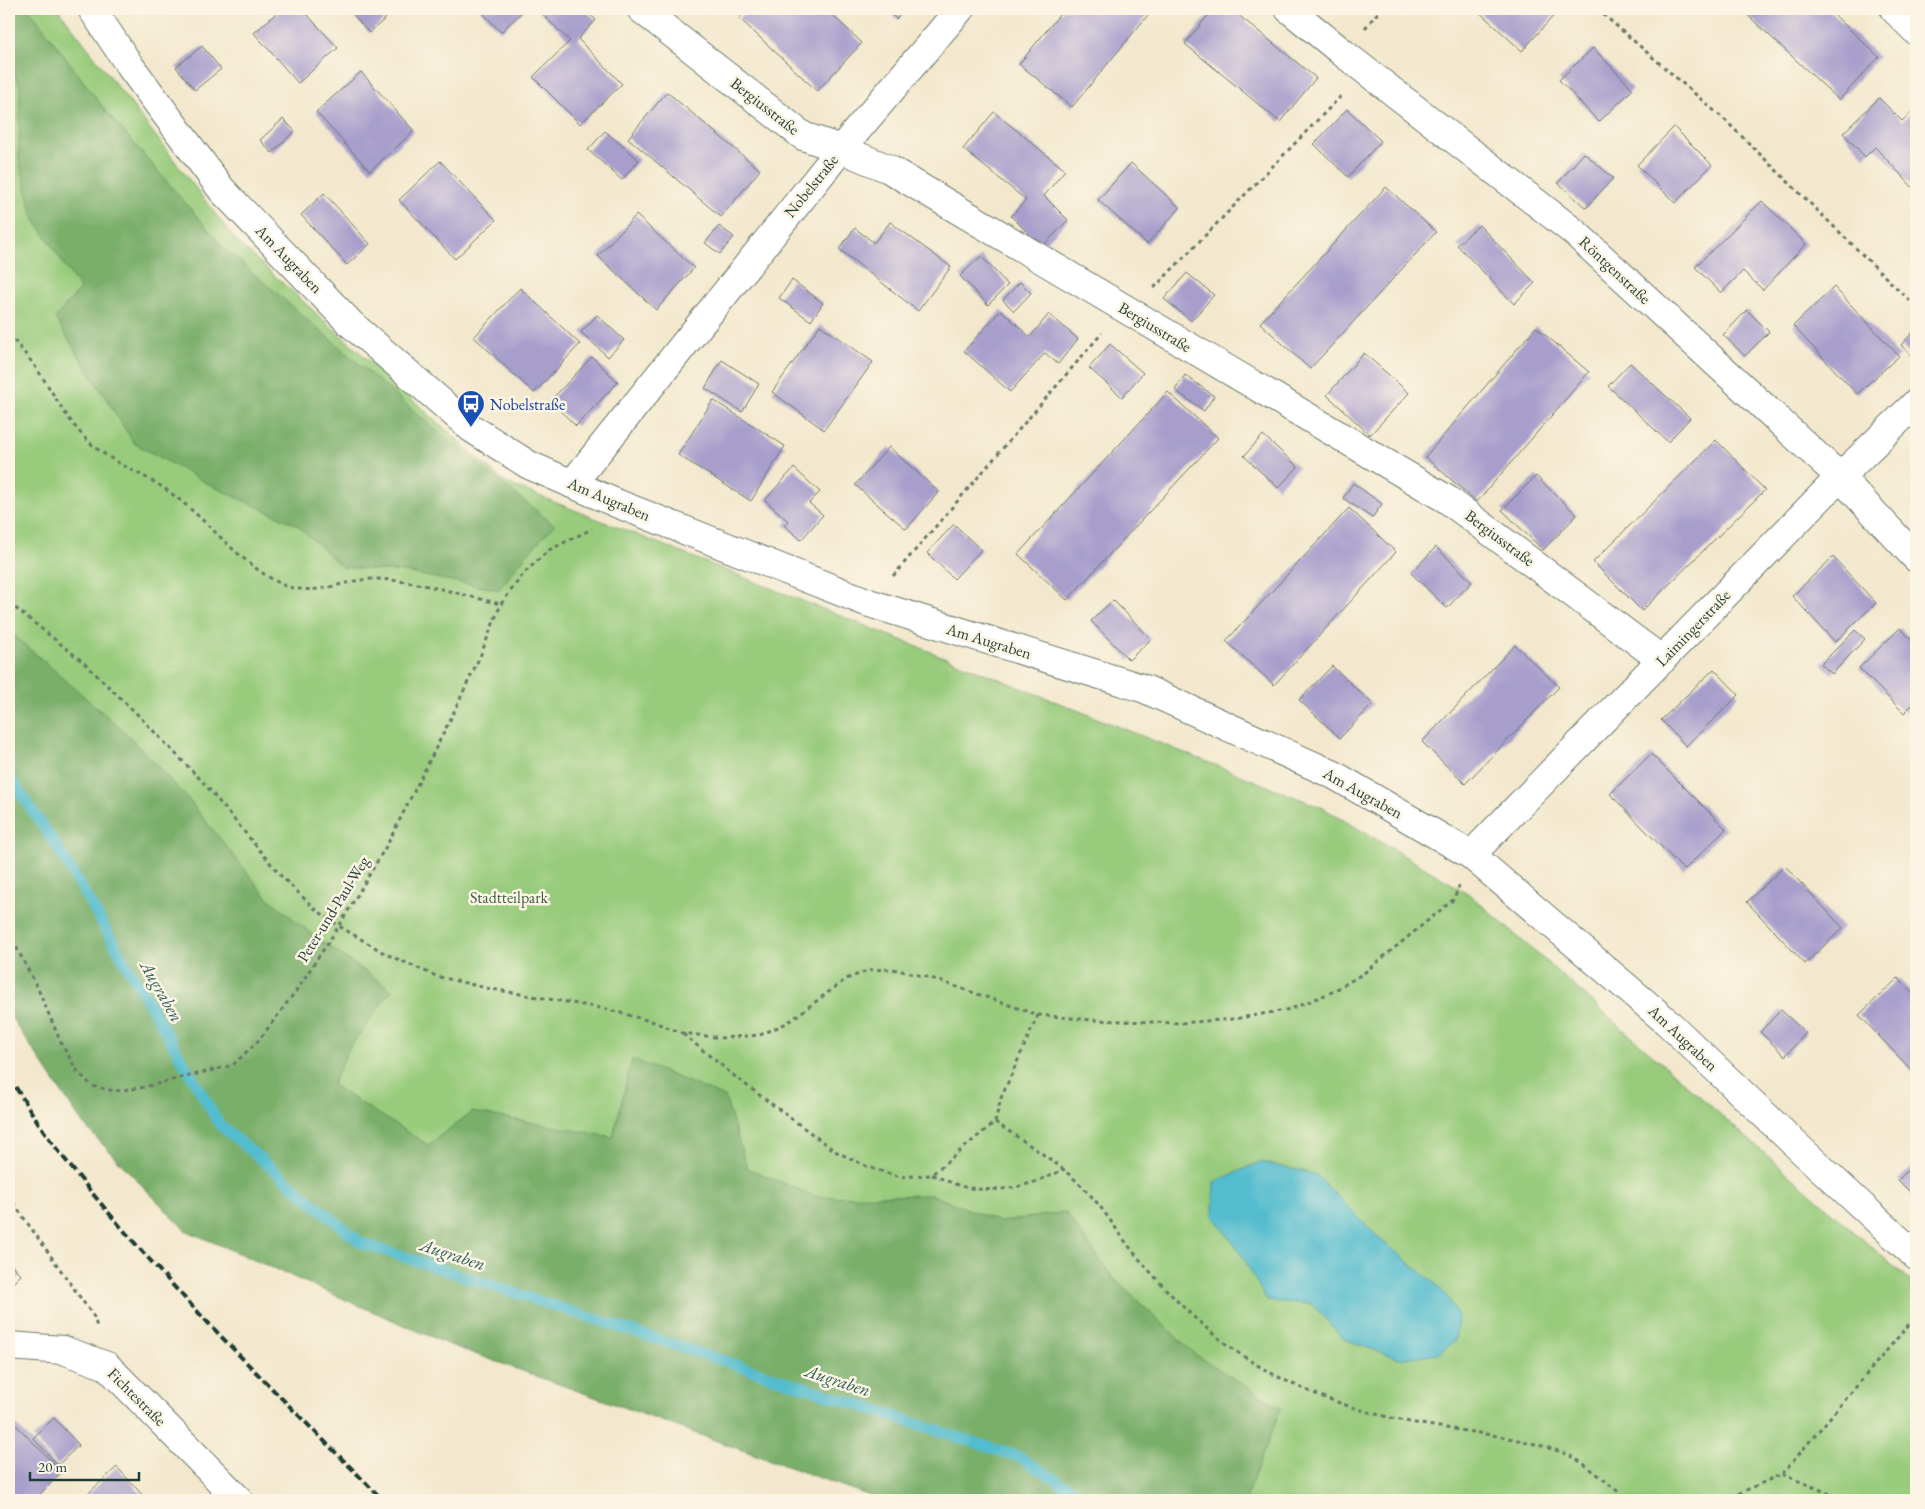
<svg xmlns="http://www.w3.org/2000/svg" width="1925" height="1509" font-family="'EB Garamond',serif">
<style>
.green{fill:#98cb7b;stroke:#5c8458}
.forest{fill:#7aaf6b;stroke:#4c7650}
.water{fill:#52bcce;stroke:#387c81}
.lines{fill:none;stroke-linecap:round;stroke-linejoin:round}
.stream{stroke:#52bcce;stroke-width:11}
.building{fill:#a79ecc}
.minor-casing{stroke:#69796a;stroke-width:30}
.tertiary-casing{stroke:#69796a;stroke-width:30}
.path{stroke:#69796a;stroke-width:3;stroke-dasharray:4 4;stroke-linecap:butt}
.minor{stroke:#fff;stroke-width:28}
.tertiary{stroke:#fff;stroke-width:28}
.rail{stroke:#1f3d34;stroke-width:4;stroke-dasharray:8 4;stroke-linecap:butt}
.labels{text-anchor:middle;dominant-baseline:central;stroke-width:5;stroke-linejoin:round;paint-order:stroke}
.street-label{font-size:16px;fill:#1f3d34;stroke:#fcf5e5}
.transit-label{font-size:16px;fill:#164399;stroke:#fcf5e5;text-anchor:start}
.park-label{font-size:16px;fill:#3d6046;stroke:#fcf5e5}
.water-label{font-size:18px;font-style:italic;fill:#2c5d5a;stroke:#fcf5e5}
</style>
<rect width="100%" height="100%" fill="#fcf5e5"/>
<filter id="ink" filterUnits="userSpaceOnUse"><feTurbulence type="fractalNoise" baseFrequency=".02" numOctaves="2"/><feDisplacementMap in="SourceGraphic" scale="10" xChannelSelector="R" yChannelSelector="G"/><feConvolveMatrix kernelMatrix="1 2 1 2 8 2 1 2 1" color-interpolation-filters="sRGB"/></filter>
<filter id="wash" filterUnits="userSpaceOnUse"><feTurbulence type="fractalNoise" baseFrequency=".0096" numOctaves="4" result="noise"/><feDisplacementMap in="SourceGraphic" scale="20" xChannelSelector="R" yChannelSelector="G"/><feGaussianBlur stdDeviation="1.12" result="paint"/><feColorMatrix in="noise" values="0 0 0 0 0 0 0 0 0 0 0 0 0 0 0 0 0 1.4 0 .05"/><feComposite in="paint" operator="in"/></filter>
<g filter="url(#wash)">
<rect width="100%" height="100%" fill="#f3e8cd"/>
<!-- green -->
<polygon class="green" points="9,9 58,9 237,242 504,482 1323,808 1469,894 1916,1286 1916,1500 1187,1500 276,1228 9,876"/>
<!-- forest -->
<g class="forest">
<polygon points="9,9 29,9 105,110 226,250 443,436 554,525 522,560 499,590 404,572 342,567 297,525 210,485 134,443 55,318 80,289 33,217 19,159 20,86 9,61"/>
<polygon points="9,631 126,733 188,799 267,897 314,936 392,990 349,1048 332,1085 428,1145 472,1112 613,1137 632,1059 725,1097 747,1168 816,1197 932,1195 1000,1222 1065,1212 1114,1279 1196,1355 1281,1408 1245,1500 1061,1500 1057,1499 1055,1500 881,1500 450,1345 185,1230 83,1124 9,1014"/>
</g>
<!-- water -->
<polygon class="water" points="1260,1162 1315,1174 1381,1240 1436,1284 1449,1299 1458,1317 1455,1341 1439,1353 1399,1359 1344,1339 1312,1304 1267,1301 1242,1255 1213,1216 1214,1182"/>
<g class="lines">
<!-- stream -->
<polyline class="stream" points="9,776 61,853 220,1125 361,1243 1019,1457 1089,1500"/>
</g>
<g id="blocks">
<!-- building -->
<g class="building">
<polygon points="281,9 302,9 338,48 298,83 254,33"/>
<polygon points="348,9 392,9 394,11 369,33"/>
<polygon points="479,9 525,9 501,32"/>
<polygon points="537,9 584,9 596,20 578,39 622,84 580,124 533,77 570,41"/>
<polygon points="748,9 826,9 862,43 817,91 739,18"/>
<polygon points="886,9 905,9 896,19"/>
<polygon points="1064,9 1153,9 1072,107 1019,64"/>
<polygon points="1213,9 1231,9 1316,78 1280,122 1185,44"/>
<polygon points="1476,9 1553,9 1557,12 1522,51"/>
<polygon points="1741,9 1828,9 1879,57 1839,100"/>
<polygon points="202,46 221,69 195,90 176,67"/>
<polygon points="1593,48 1633,89 1599,122 1559,80"/>
<polygon points="361,72 414,131 370,171 316,112"/>
<polygon points="667,92 760,170 721,217 628,138"/>
<polygon points="1879,98 1902,121 1916,108 1916,191 1875,147 1865,157 1843,133"/>
<polygon points="1347,109 1381,141 1348,177 1314,144"/>
<polygon points="994,112 1065,170 1044,196 1068,220 1042,247 1011,216 1026,200 963,149"/>
<polygon points="283,119 295,131 272,153 260,140"/>
<polygon points="1674,127 1712,165 1675,203 1637,165"/>
<polygon points="605,131 639,160 622,180 588,150"/>
<polygon points="1584,153 1613,178 1586,208 1558,183"/>
<polygon points="440,161 496,220 455,259 399,200"/>
<polygon points="1131,163 1180,208 1147,244 1098,200"/>
<polygon points="1386,187 1436,232 1310,369 1260,323"/>
<polygon points="324,193 370,244 347,265 301,215"/>
<polygon points="1762,201 1806,244 1763,290 1743,271 1721,293 1695,267"/>
<polygon points="636,215 694,268 656,310 598,256"/>
<polygon points="890,222 951,267 918,311 839,249 855,228 874,243"/>
<polygon points="1479,225 1535,283 1514,304 1457,245"/>
<polygon points="719,226 734,237 720,254 705,243"/>
<polygon points="981,256 1008,285 988,305 960,276"/>
<polygon points="1187,273 1214,295 1191,321 1164,299"/>
<polygon points="792,280 823,303 811,321 779,298"/>
<polygon points="1020,282 1031,293 1014,311 1003,300"/>
<polygon points="1834,287 1899,356 1857,394 1793,326"/>
<polygon points="520,288 580,344 534,393 474,337"/>
<polygon points="1001,310 1030,337 1049,314 1078,339 1058,364 1045,353 1010,392 964,351"/>
<polygon points="1747,310 1769,332 1745,356 1723,335"/>
<polygon points="597,315 624,340 608,357 581,332"/>
<polygon points="820,325 873,362 824,430 772,392"/>
<polygon points="1536,327 1589,372 1477,502 1425,457"/>
<polygon points="1916,329 1916,361 1901,345"/>
<polygon points="1110,344 1143,373 1122,397 1089,368"/>
<polygon points="1364,353 1409,393 1370,435 1327,395"/>
<polygon points="592,357 618,382 576,426 550,401"/>
<polygon points="722,360 759,384 742,412 705,388"/>
<polygon points="1630,363 1690,418 1668,442 1608,386"/>
<polygon points="1185,375 1214,396 1204,411 1175,390"/>
<polygon points="1168,392 1218,438 1067,600 1018,554"/>
<polygon points="713,400 785,446 751,501 678,455"/>
<polygon points="1263,435 1298,467 1278,488 1244,456"/>
<polygon points="1716,440 1765,490 1642,611 1593,562"/>
<polygon points="889,447 939,492 906,529 855,485"/>
<polygon points="794,468 820,492 809,503 823,515 801,540 784,525 788,521 765,500"/>
<polygon points="1536,476 1577,515 1543,550 1502,510"/>
<polygon points="1353,483 1382,504 1372,518 1343,498"/>
<polygon points="1349,508 1396,552 1274,685 1226,641"/>
<polygon points="954,524 981,550 954,579 927,553"/>
<polygon points="1436,547 1472,582 1447,608 1411,573"/>
<polygon points="1833,557 1876,603 1835,642 1792,596"/>
<polygon points="1113,600 1151,639 1129,660 1091,621"/>
<polygon points="1900,628 1916,644 1916,701 1904,713 1859,668"/>
<polygon points="1855,630 1865,639 1832,674 1821,664"/>
<polygon points="1515,645 1559,687 1465,784 1422,742"/>
<polygon points="1332,666 1373,704 1340,738 1299,700"/>
<polygon points="1714,669 1739,695 1686,746 1661,720"/>
<polygon points="1651,754 1726,829 1684,870 1610,794"/>
<polygon points="1785,866 1843,928 1805,964 1747,902"/>
<polygon points="1898,978 1916,997 1916,1075 1859,1015"/>
<polygon points="1781,1010 1806,1033 1785,1056 1760,1032"/>
<polygon points="1916,1163 1916,1198 1898,1180"/>
<polygon points="9,1262 21,1275 9,1287"/>
<polygon points="9,1418 62,1472 34,1500 9,1500"/>
<polygon points="54,1418 79,1445 58,1465 33,1438"/>
<polygon points="117,1467 147,1500 81,1500"/>
</g>
</g>
</g>
<g filter="url(#ink)">
<use href="#blocks" fill-opacity="0" stroke="#69796a" stroke-width="1"/>
<g class="lines">
<defs>
<g id="minor">
<polyline points="641,9 803,136 841,149 889,169 1448,500 1662,660"/>
<polyline points="1289,9 1343,53 1574,232 1840,477 1916,558"/>
<polyline points="1894,9 1916,31"/>
<polyline points="572,484 841,149 960,9"/>
<polyline points="1471,855 1840,477 1916,403"/>
<polyline points="9,1346 63,1350 107,1366 239,1500"/>
</g>
<polyline id="tertiary" points="92,9 130,66 222,190 350,323 471,428 529,465 616,503 869,603 1145,689 1334,775 1471,855 1666,1021 1796,1145 1916,1256"/>
</defs>
<!-- minor casing -->
<use href="#minor" class="minor-casing"/>
<!-- tertiary casing -->
<use href="#tertiary" class="tertiary-casing"/>
<!-- path -->
<g class="path">
<polyline points="1597,9 1725,120 1916,307"/>
<polyline points="1365,28 1381,9"/>
<polyline points="1154,288 1343,94"/>
<path d="M9,334C16,343 24,352 31,361C50,386 63,415 85,438C108,462 141,472 168,491C205,517 233,556 272,579C278,582 283,586 289,587C321,596 347,578 378,579C420,581 461,595 501,604"/>
<polyline points="893,576 1102,333"/>
<polyline points="9,603 82,661 139,716 203,782 281,876 314,908 339,926 386,954 436,976 486,988 606,1009 654,1022 682,1033 722,1038 760,1035 787,1023 846,979 870,970 893,969 931,978 1038,1015 1092,1020 1180,1023 1234,1019 1291,1009 1332,992 1364,973 1454,899 1459,886"/>
<polyline points="9,933 38,989 62,1045 78,1072 92,1086 115,1091 140,1088 233,1065 259,1040 296,991 339,926 388,843 451,718 481,654 501,604 524,573 549,550 592,529"/>
<polyline points="683,1034 738,1079 835,1151 868,1167 900,1177 931,1175 995,1122 1001,1098 1038,1015"/>
<path d="M995,1122C1029,1145 1065,1166 1092,1197C1108,1215 1120,1236 1136,1255C1169,1295 1209,1336 1254,1363C1305,1395 1373,1417 1433,1426C1476,1433 1519,1437 1561,1452C1586,1461 1607,1484 1629,1500"/>
<path d="M932,1175C944,1179 957,1186 969,1188C1007,1193 1031,1185 1065,1169"/>
<polyline points="9,1197 94,1317 97,1327"/>
<polyline points="1782,1474 1845,1500"/>
<polyline points="1724,1500 1782,1474 1916,1316"/>
</g>
<!-- minor -->
<use href="#minor" class="minor"/>
<!-- tertiary -->
<use href="#tertiary" class="tertiary"/>
<!-- rail -->
<path class="rail" d="M9,1077C25,1101 39,1126 57,1149C154,1275 271,1387 383,1500"/>
</g>
</g>
<!-- icons -->
<defs>
<symbol id="bus-pin" viewBox="-11 -11 22 30"><path d="M0 17L-7.5 6A9.5 9.5 0 1 1 7.5 6Z" fill="#1a4fb4" stroke="#fcf5e5"/><path d="M-5-6H5V4H4V6H2V4H-2V6H-4V4H-5ZM-3.5-4V0h7V-4ZM-3.5 1.2v1.5H-2V1.2ZM2 1.2v1.5H3.5V1.2Z" fill="#fff"/></symbol>
</defs>
<g fill-rule="evenodd">
<use href="#bus-pin" x="455" y="388" width="32" height="43"/>
</g>
<g class="labels">
<!-- street labels -->
<g class="street-label">
<text transform="translate(765 106) rotate(38)">Bergiusstraße</text>
<text transform="translate(811 186) rotate(-51)">Nobelstraße</text>
<text transform="translate(289 259) rotate(46)">Am Augraben</text>
<text transform="translate(1615 270) rotate(43)">Röntgenstraße</text>
<text transform="translate(1155 327) rotate(31)">Bergiusstraße</text>
<text transform="translate(609 499) rotate(23)">Am Augraben</text>
<text transform="translate(1500 538) rotate(37)">Bergiusstraße</text>
<text transform="translate(1693 628) rotate(-46)">Laimingerstraße</text>
<text transform="translate(989 641) rotate(17)">Am Augraben</text>
<text transform="translate(1363 793) rotate(29)">Am Augraben</text>
<text transform="translate(333 909) rotate(-58)">Peter-und-Paul-Weg</text>
<text transform="translate(1683 1038) rotate(43)">Am Augraben</text>
<text transform="translate(137 1397) rotate(45)">Fichtestraße</text>
</g>
<!-- transit labels -->
<g class="transit-label">
<text x="490" y="404">Nobelstraße</text>
</g>
<!-- park labels -->
<g class="park-label">
<text x="509" y="897">Stadtteilpark</text>
</g>
<!-- water labels -->
<g class="water-label">
<text transform="translate(162 991) rotate(60)">Augraben</text>
<text transform="translate(453 1254) rotate(18)">Augraben</text>
<text transform="translate(838 1380) rotate(18)">Augraben</text>
</g>
</g>
<!-- margin -->
<rect width="1925" height="1509" fill="none" stroke="#fcf5e5" stroke-width="30"/>
<!-- scale -->
<path d="M30 1472v8h109v-8" fill="none" stroke="#1f3d34" stroke-width="2.5"/>
<text x="38" y="1472" font-size="15" fill="#1f3d34" stroke="#fcf5e5" stroke-width="4" paint-order="stroke">20 m</text>
</svg>
